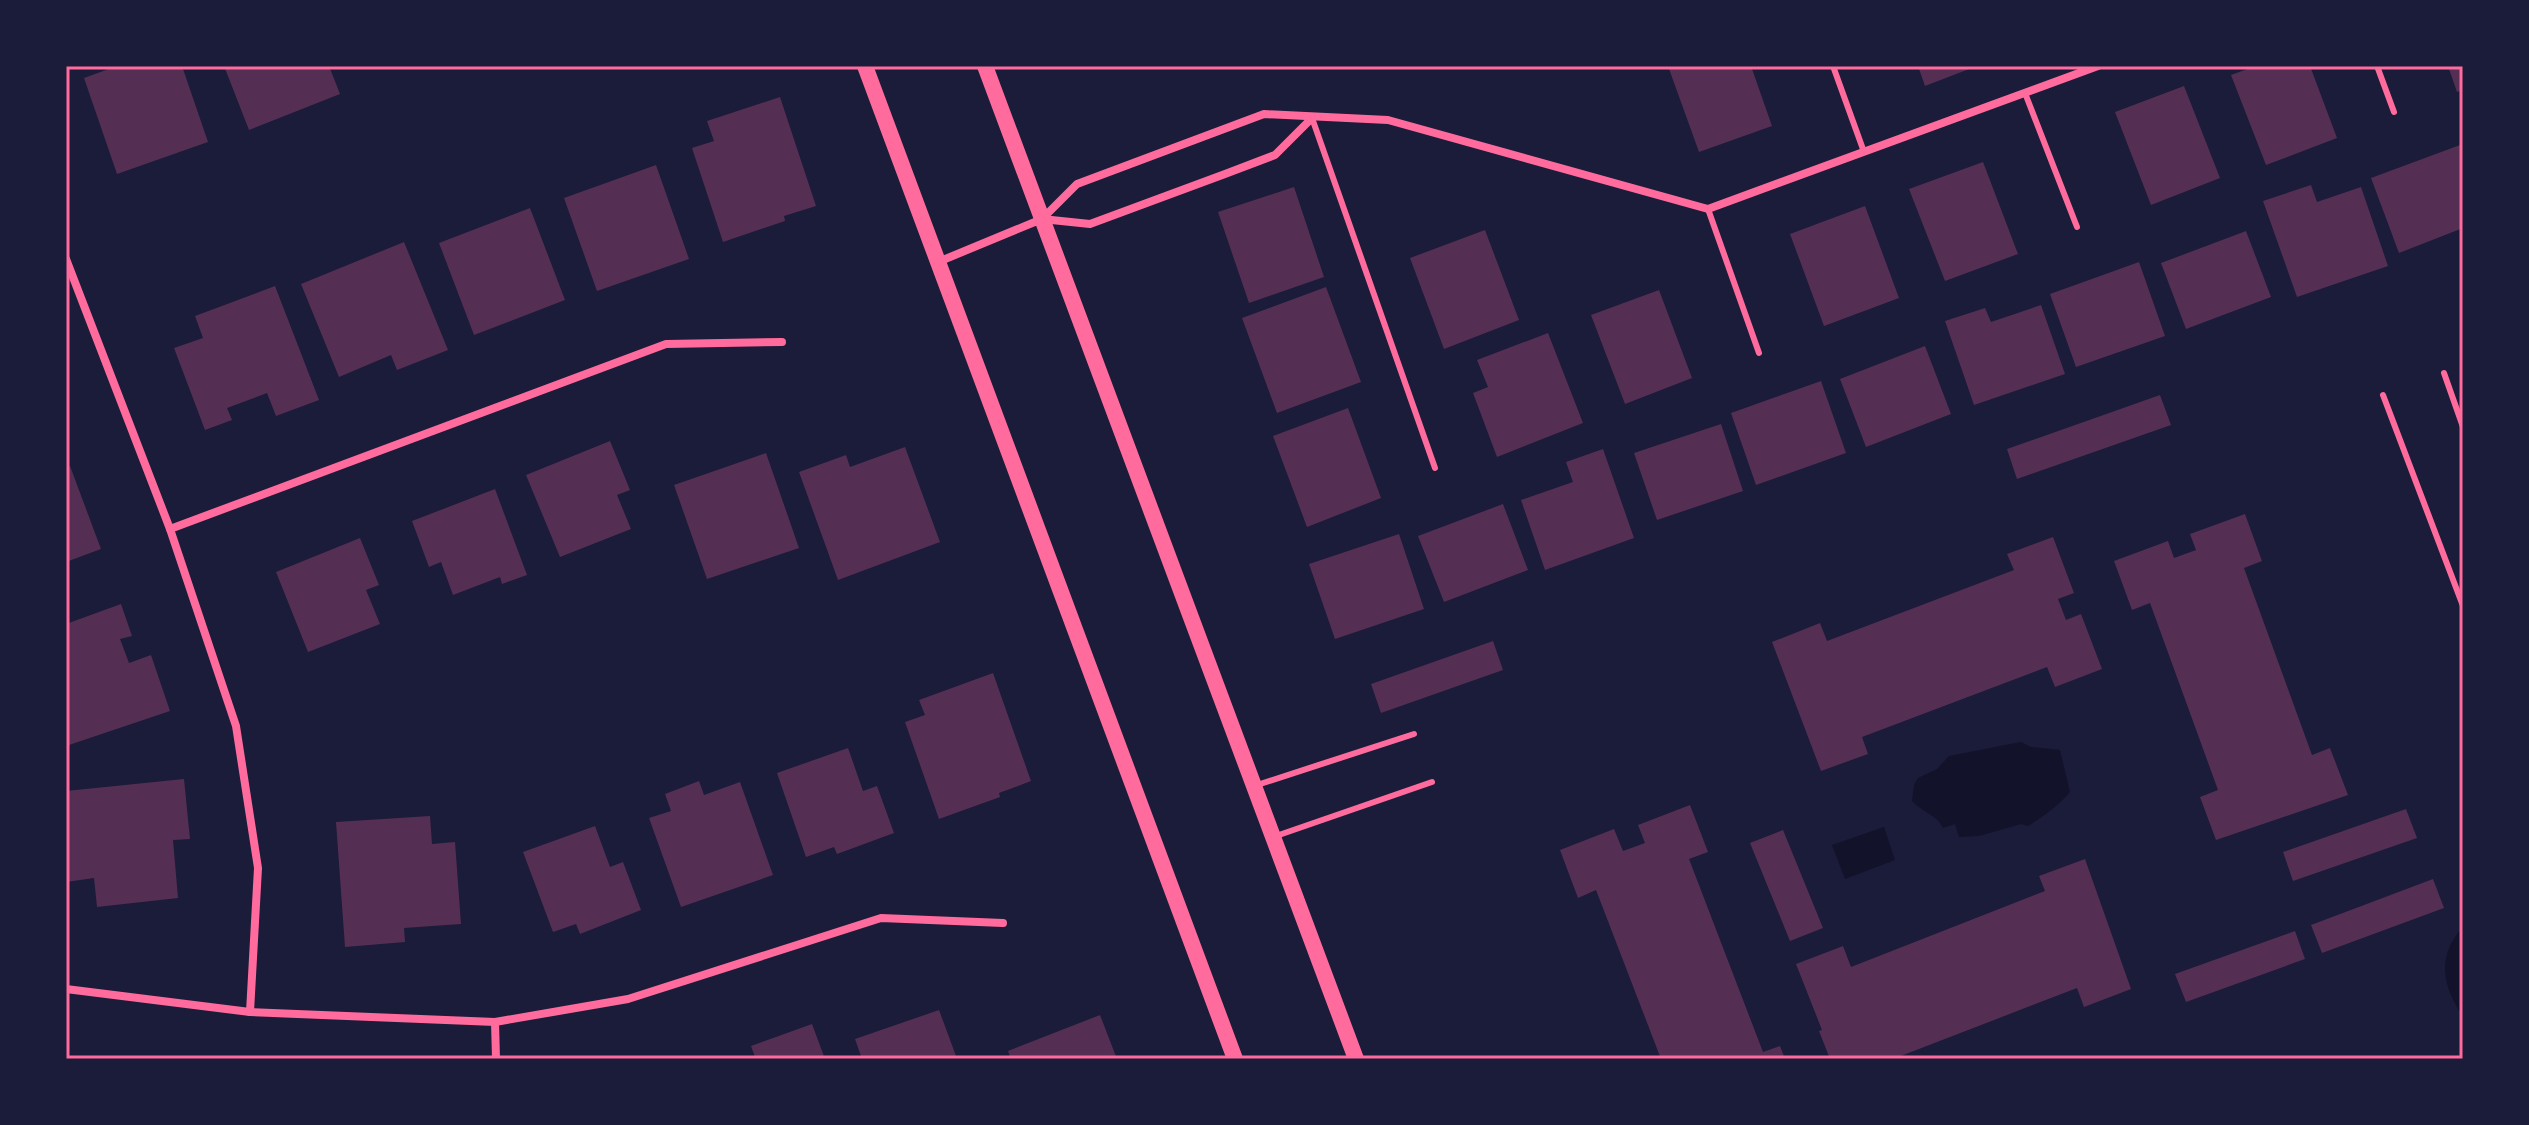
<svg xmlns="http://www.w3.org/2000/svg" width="2529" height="1125" font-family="'IBM Plex Sans',sans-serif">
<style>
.water{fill:#12122b}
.building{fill:#542f53}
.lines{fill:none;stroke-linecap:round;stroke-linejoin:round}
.service{stroke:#ff6b9d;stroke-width:6}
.minor{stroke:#ff6b9d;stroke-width:8}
.secondary{stroke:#ff6b9d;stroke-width:16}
.neatline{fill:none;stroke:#ff6b9d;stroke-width:3}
</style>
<rect width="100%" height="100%" fill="#1b1b3a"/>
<!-- water -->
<g class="water">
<path d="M2021,742L2031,747L2060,750L2070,792C2058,806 2044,816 2028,826L2021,824L1979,836L1959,837L1955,824L1943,828C1937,815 1922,812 1912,801L1914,785L1918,778L1937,769L1949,756Z"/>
<polygon points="1884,827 1895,860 1845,879 1832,845"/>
<path d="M2461,929L2463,930V1017C2443,986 2436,959 2461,929Z"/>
</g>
<!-- building -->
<g class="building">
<polygon points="117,66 182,66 208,142 117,174 84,78"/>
<polygon points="224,66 329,66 340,94 249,130"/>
<polygon points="1668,66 1751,66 1772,126 1699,152"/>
<polygon points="1918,66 1977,66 1925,86"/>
<polygon points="2256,66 2310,66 2337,138 2266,165 2231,75"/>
<polygon points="2448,66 2463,66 2463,90 2457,92"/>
<polygon points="2184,86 2220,178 2151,205 2115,112"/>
<polygon points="780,97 816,206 784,216 785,221 723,242 692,148 714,141 707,121"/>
<polygon points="2460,145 2463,153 2463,228 2399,253 2371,178"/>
<polygon points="1983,162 2018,254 1945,281 1909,189"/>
<polygon points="656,165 689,259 597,291 564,198"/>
<polygon points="2311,185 2317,202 2361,187 2388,266 2297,297 2263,201"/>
<polygon points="1294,187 1324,277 1249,303 1218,212"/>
<polygon points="1865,206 1899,298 1824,326 1790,234"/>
<polygon points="530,208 565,300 474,335 439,243"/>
<polygon points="1485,230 1519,320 1444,349 1410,258"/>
<polygon points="2246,231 2271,297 2186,329 2161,263"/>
<polygon points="404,242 448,350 397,370 391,355 339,377 301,284"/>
<polygon points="2139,262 2165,336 2076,367 2050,294"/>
<polygon points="275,286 319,400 276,416 267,393 227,408 232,420 205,430 174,348 203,338 195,316"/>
<polygon points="1326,287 1361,382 1277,413 1242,318"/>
<polygon points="1659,290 1692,378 1625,404 1591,315"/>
<polygon points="2041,305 2065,374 1974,405 1945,321 1985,308 1991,322"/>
<polygon points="1548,333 1583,423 1497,457 1473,393 1488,387 1477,360"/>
<polygon points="1925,346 1951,414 1866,447 1840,379"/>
<polygon points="1821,381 1846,453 1756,485 1731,413"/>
<polygon points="2160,395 2171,425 2017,479 2007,449"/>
<polygon points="1348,408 1381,498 1307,527 1273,436"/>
<polygon points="1721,424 1743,491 1657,520 1634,453"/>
<polygon points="610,441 630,490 617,495 631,529 560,557 526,475"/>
<polygon points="905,447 940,542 838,580 799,472 846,455 850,467"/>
<polygon points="1603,449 1634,538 1545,570 1521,500 1573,482 1566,462"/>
<polygon points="766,453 799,548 707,579 674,485"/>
<polygon points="70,466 101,549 66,562 66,467"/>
<polygon points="495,489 527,575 502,584 500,577 453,595 441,562 429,567 412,521"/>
<polygon points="1503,504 1528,570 1444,602 1418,536"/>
<polygon points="2245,514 2262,561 2244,568 2312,755 2330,748 2348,795 2216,840 2200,797 2218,790 2150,603 2132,610 2114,561 2168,541 2174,558 2196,550 2190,534"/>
<polygon points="1399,534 1424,609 1335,639 1309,564"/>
<polygon points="2053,537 2074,593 2058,599 2066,620 2081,614 2102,669 2055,687 2047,667 1862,737 1868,754 1821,771 1772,642 1820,623 1827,641 2014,570 2007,554"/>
<polygon points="360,538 379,585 366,590 380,624 308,652 276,572"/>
<polygon points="121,604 132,636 120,639 129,663 151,655 170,711 66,746 66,624"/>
<polygon points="1493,641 1503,670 1381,713 1371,684"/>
<polygon points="993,673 1031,781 999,793 1000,797 939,819 905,722 925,715 919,700"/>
<polygon points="848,748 863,791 877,786 894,833 837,854 834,847 806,857 777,773"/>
<polygon points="184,779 190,839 173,840 178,898 97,907 94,878 66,882 66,791"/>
<polygon points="699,781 704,795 740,782 773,875 681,907 649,818 671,811 665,794"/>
<polygon points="1690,805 1708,852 1689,859 1763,1052 1780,1046 1785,1059 1661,1059 1596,890 1578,898 1560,850 1614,829 1623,851 1645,843 1638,825"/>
<polygon points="2406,809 2417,838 2293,881 2283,852"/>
<polygon points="430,816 432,844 455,842 461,924 404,928 405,942 345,947 336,822"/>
<polygon points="595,826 610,867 623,862 641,910 580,934 576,924 553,932 523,852"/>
<polygon points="1783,830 1823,928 1790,941 1750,843"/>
<polygon points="2085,859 2131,989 2084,1007 2077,988 1893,1059 1830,1059 1819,1031 1822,1030 1796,964 1843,946 1851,967 2045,891 2039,876"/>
<polygon points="2433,879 2444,908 2322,953 2311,925"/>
<polygon points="2295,931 2305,959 2186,1002 2175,974"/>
<polygon points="939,1010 956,1056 948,1059 862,1059 855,1039"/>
<polygon points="1100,1015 1117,1059 1011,1059 1008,1051"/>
<polygon points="812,1024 825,1059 750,1059 755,1057 751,1046"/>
</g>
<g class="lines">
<!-- service -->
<g class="service">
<polyline points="1833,66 1864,152"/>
<polyline points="2377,66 2394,112"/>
<polyline points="2025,93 2077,227"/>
<polyline points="1312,118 1435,468"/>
<polyline points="1708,209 1759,353"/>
<polyline points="2444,373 2463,427"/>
<polyline points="2383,395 2463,606"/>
<polyline points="1254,786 1414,734"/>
<polyline points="1276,836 1432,782"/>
</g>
<!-- minor -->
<g class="minor">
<polyline points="1042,219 1090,224 1225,174 1275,155 1312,118"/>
<polyline points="66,259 170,529 236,726 258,868 250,1012"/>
<polyline points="938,262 1042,219 1077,184 1264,114 1388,120 1708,209 2098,66"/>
<polyline points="170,529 666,344 782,342"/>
<polyline points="66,989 250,1012 495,1022 628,999 881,918 1003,923"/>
<polyline points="495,1022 496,1059"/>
</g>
<!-- secondary -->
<g class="secondary">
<polyline points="865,66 1235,1059"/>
<polyline points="985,66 1356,1059"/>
</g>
</g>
<!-- border -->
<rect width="2529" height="1125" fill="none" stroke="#1b1b3a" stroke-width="136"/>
<rect x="68" y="68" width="2393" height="989" class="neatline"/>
</svg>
